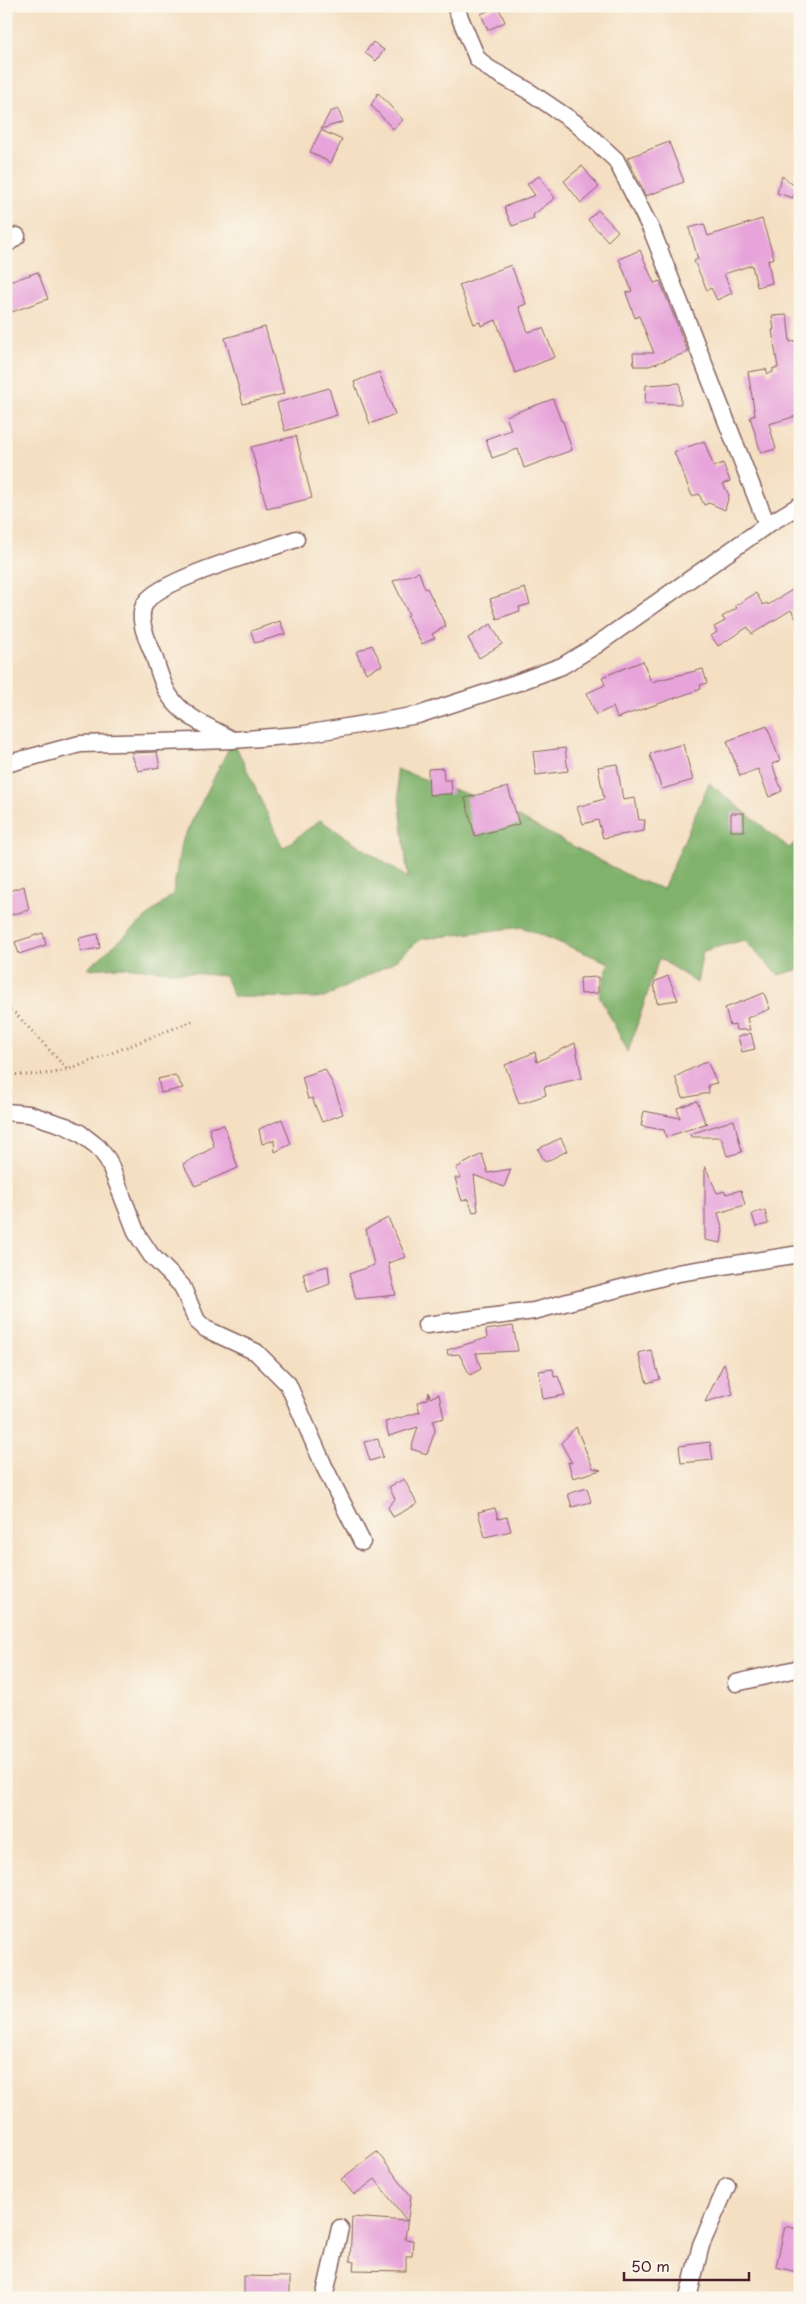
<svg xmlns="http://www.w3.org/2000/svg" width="806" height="2304" font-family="'Playpen Sans',sans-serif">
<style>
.forest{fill:#80b26c;stroke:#65684c}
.building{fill:#e7a4da}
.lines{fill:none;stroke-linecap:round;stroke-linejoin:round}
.minor-casing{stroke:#866260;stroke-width:19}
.path{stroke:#866260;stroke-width:3;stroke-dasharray:1 4;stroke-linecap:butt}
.minor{stroke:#fff;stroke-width:16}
</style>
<rect width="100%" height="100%" fill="#fbf7ec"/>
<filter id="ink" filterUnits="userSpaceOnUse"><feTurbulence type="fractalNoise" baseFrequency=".02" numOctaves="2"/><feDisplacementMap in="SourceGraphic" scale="10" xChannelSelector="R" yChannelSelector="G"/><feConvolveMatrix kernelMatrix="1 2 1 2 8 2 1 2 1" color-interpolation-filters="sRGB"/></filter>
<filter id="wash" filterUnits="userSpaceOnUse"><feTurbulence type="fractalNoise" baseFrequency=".0096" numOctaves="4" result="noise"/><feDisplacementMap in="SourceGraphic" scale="20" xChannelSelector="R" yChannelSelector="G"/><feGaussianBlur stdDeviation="1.12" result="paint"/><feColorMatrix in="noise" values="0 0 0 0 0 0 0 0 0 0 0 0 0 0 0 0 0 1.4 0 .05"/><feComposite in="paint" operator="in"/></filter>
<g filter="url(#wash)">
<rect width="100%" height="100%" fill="#f4dfc2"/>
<!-- forest -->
<polygon class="forest" points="233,740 283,848 320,820 408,878 396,769 492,803 635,879 663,889 709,783 789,848 800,838 800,969 778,975 744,940 703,951 697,983 659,958 628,1052 599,995 609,963 522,927 421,939 392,963 324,998 234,997 225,976 122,967 87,969 173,894 181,843"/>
<g id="blocks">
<!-- building -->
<g class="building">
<polygon points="498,6 505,22 488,30 481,14"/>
<polygon points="373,42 384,50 376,61 365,53"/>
<polygon points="378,93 403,120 393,129 371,105"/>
<polygon points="338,109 343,122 321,129 330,112"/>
<polygon points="321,130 342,140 331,163 310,152"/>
<polygon points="669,142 684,182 646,196 627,158"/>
<polygon points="582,166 599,187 581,203 564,181"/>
<polygon points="539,176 555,198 533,215 534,218 512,226 504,207 535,195 527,184"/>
<polygon points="782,176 796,187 793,198 777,193"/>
<polygon points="598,210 618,231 608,241 588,220"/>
<polygon points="762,219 774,258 768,260 772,283 757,287 752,265 724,274 732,293 717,300 711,288 707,290 694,261 698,259 689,228 704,224 708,236"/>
<polygon points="640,250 654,283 660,281 688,352 649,366 634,366 633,353 654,353 639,316 635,318 626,293 632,291 619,259"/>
<polygon points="511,265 526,304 519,307 528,332 543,328 555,357 515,373 496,320 481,326 480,322 474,324 459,285"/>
<polygon points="38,272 48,299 6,314 6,283"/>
<polygon points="787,315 790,342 798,340 800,353 800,415 769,424 776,449 761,453 750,417 755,415 748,372 766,369 768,374 773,372 773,368 778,368 772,330 774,330 772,316"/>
<polygon points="265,327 284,394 243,404 225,338"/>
<polygon points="379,372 395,414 370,424 354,382"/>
<polygon points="680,383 681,404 645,403 646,385"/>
<polygon points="329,388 337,415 285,431 277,403"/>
<polygon points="553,399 561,421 563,421 572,450 524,468 518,449 492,458 486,439 511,430 506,416"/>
<polygon points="296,436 312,498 267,509 251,447"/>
<polygon points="704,441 714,467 723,463 730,481 723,484 729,495 725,510 709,503 704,505 699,494 692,496 674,452"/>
<polygon points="419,572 425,589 427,588 446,626 432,634 435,638 422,644 407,616 409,615 393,581"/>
<polygon points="800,585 800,625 791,610 752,634 748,627 718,646 711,636 717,632 714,627 725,621 722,617 737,608 735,606 756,593 763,605 767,603 768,605"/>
<polygon points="525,588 530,604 519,607 520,611 497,619 490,599"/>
<polygon points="280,621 285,634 255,643 251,631"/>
<polygon points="491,624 502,644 479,658 468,638"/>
<polygon points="372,645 382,665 366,673 356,652"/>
<polygon points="643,661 651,682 703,669 707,683 700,685 701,689 617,718 613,707 596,715 587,693 605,685 602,677"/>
<polygon points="767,726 780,761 772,764 782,791 769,797 758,769 740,776 727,741"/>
<polygon points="683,744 693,780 662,789 650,756 651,753"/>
<polygon points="565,748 568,771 536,775 533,752"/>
<polygon points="157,752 160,767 138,771 131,753"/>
<polygon points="617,764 623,800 635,798 639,820 645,820 644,831 603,838 598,820 583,824 577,807 604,799 598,767"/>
<polygon points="443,768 444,780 451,780 452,794 429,795 428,769"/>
<polygon points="508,787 519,824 475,836 465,798"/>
<rect x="731" y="813" width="13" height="18"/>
<polygon points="24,886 29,910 6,916 6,892"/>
<polygon points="43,933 46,945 19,954 15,942"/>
<polygon points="98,934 100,948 81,951 79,938"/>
<polygon points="668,976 678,1000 657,1003 654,982"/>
<polygon points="598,977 598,993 581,994 580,978"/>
<polygon points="764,993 770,1009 747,1018 750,1030 736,1030 735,1025 730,1026 725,1008"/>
<polygon points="751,1033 755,1049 742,1052 738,1037"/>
<polygon points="575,1043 582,1078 544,1087 546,1095 519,1104 505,1065 535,1052 537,1062"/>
<polygon points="707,1061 717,1083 708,1085 709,1093 683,1098 675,1077"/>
<polygon points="325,1069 334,1087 343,1114 322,1122 312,1098 308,1099 302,1077"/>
<polygon points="175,1075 183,1088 161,1093 158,1079"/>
<polygon points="697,1101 705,1122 708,1123 666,1137 664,1130 641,1126 644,1111 680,1118 677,1108"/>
<polygon points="282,1119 291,1144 275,1152 274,1140 262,1144 259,1129"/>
<polygon points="734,1120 742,1152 727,1156 721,1137 691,1137 690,1134"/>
<polygon points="224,1125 238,1168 195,1186 183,1164 214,1147 209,1128"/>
<polygon points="561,1138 567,1151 545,1162 538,1149"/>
<polygon points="482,1154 488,1173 511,1169 504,1187 474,1175 478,1211 473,1212 468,1199 462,1201 455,1178 461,1178 456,1168"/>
<polygon points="705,1166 717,1193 725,1191 726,1194 741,1190 745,1205 718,1213 723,1230 721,1243 705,1240"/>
<polygon points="765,1210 768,1224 756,1227 752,1214"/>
<polygon points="388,1218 406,1257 388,1263 396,1295 356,1299 349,1274 374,1265 366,1229"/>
<polygon points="328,1266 330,1284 308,1292 303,1273"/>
<polygon points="513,1326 518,1351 476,1353 481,1369 470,1375 459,1354 448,1355 447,1350 487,1338 486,1330"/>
<polygon points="651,1350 660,1379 647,1383 638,1353"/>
<polygon points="724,1363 733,1394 705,1402"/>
<polygon points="553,1369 554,1377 558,1376 565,1395 543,1399 539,1371"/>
<polygon points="429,1392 430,1398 439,1394 444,1418 433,1421 435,1431 427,1454 411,1449 418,1427 389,1436 385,1422 420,1412 417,1403 427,1399"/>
<polygon points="576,1427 593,1468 601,1470 573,1478 568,1462 572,1463 561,1443"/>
<polygon points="378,1439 383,1457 370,1461 364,1442"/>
<polygon points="710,1442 713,1460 681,1463 679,1446"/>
<polygon points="404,1479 417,1504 393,1517 388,1507 395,1499 389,1487"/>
<polygon points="587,1488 591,1502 572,1507 568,1494"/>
<polygon points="495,1508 498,1519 507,1517 511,1531 485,1537 478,1512"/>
<polygon points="377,2152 411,2196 405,2239 413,2240 412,2256 406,2256 406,2271 353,2270 354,2262 350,2261 352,2217 407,2221 375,2179 354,2195 341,2179"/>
<polygon points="785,2226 800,2230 800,2260 797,2272 776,2267"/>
<polygon points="244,2276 290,2277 290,2298 244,2298"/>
</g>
</g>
</g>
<g filter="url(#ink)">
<use href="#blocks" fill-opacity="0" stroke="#866260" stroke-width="1"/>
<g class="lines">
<defs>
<g id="minor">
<polyline points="455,6 477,58 488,68 527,90 577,124 616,160 652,231 767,525"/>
<polyline points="6,245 17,236"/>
<path d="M231,739C209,727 183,717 169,695C162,684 158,669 154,656C148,641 135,617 146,602C161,579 266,550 296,539"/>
<polyline points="6,764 80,744 233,740 299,735 418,715 516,683 562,666 595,646 767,525 800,505"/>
<polyline points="6,1112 29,1114 66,1126 80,1133 98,1147 108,1160 137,1234 151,1255 182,1286 197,1321 206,1329 256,1352 288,1384 324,1466 362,1542"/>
<polyline points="426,1325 534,1311 678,1273 800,1254"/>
<polyline points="736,1683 800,1668"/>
<polyline points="324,2298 340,2228"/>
<polyline points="688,2298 701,2245 727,2186"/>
</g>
</defs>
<!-- minor casing -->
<use href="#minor" class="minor-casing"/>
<!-- path -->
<g class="path">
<polyline points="6,1008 16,1014 67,1069"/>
<polyline points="6,1074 28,1075 55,1073 76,1067 195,1020"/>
</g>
<!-- minor -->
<use href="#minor" class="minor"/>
</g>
</g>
<!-- margin -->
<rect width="806" height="2304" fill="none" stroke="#fbf7ec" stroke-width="25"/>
<!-- scale -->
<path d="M624 2272v8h125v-8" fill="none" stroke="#4a1f2b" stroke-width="2.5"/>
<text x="631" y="2272" font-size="15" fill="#4a1f2b" stroke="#fbf7ec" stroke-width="4" paint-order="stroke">50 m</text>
</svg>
